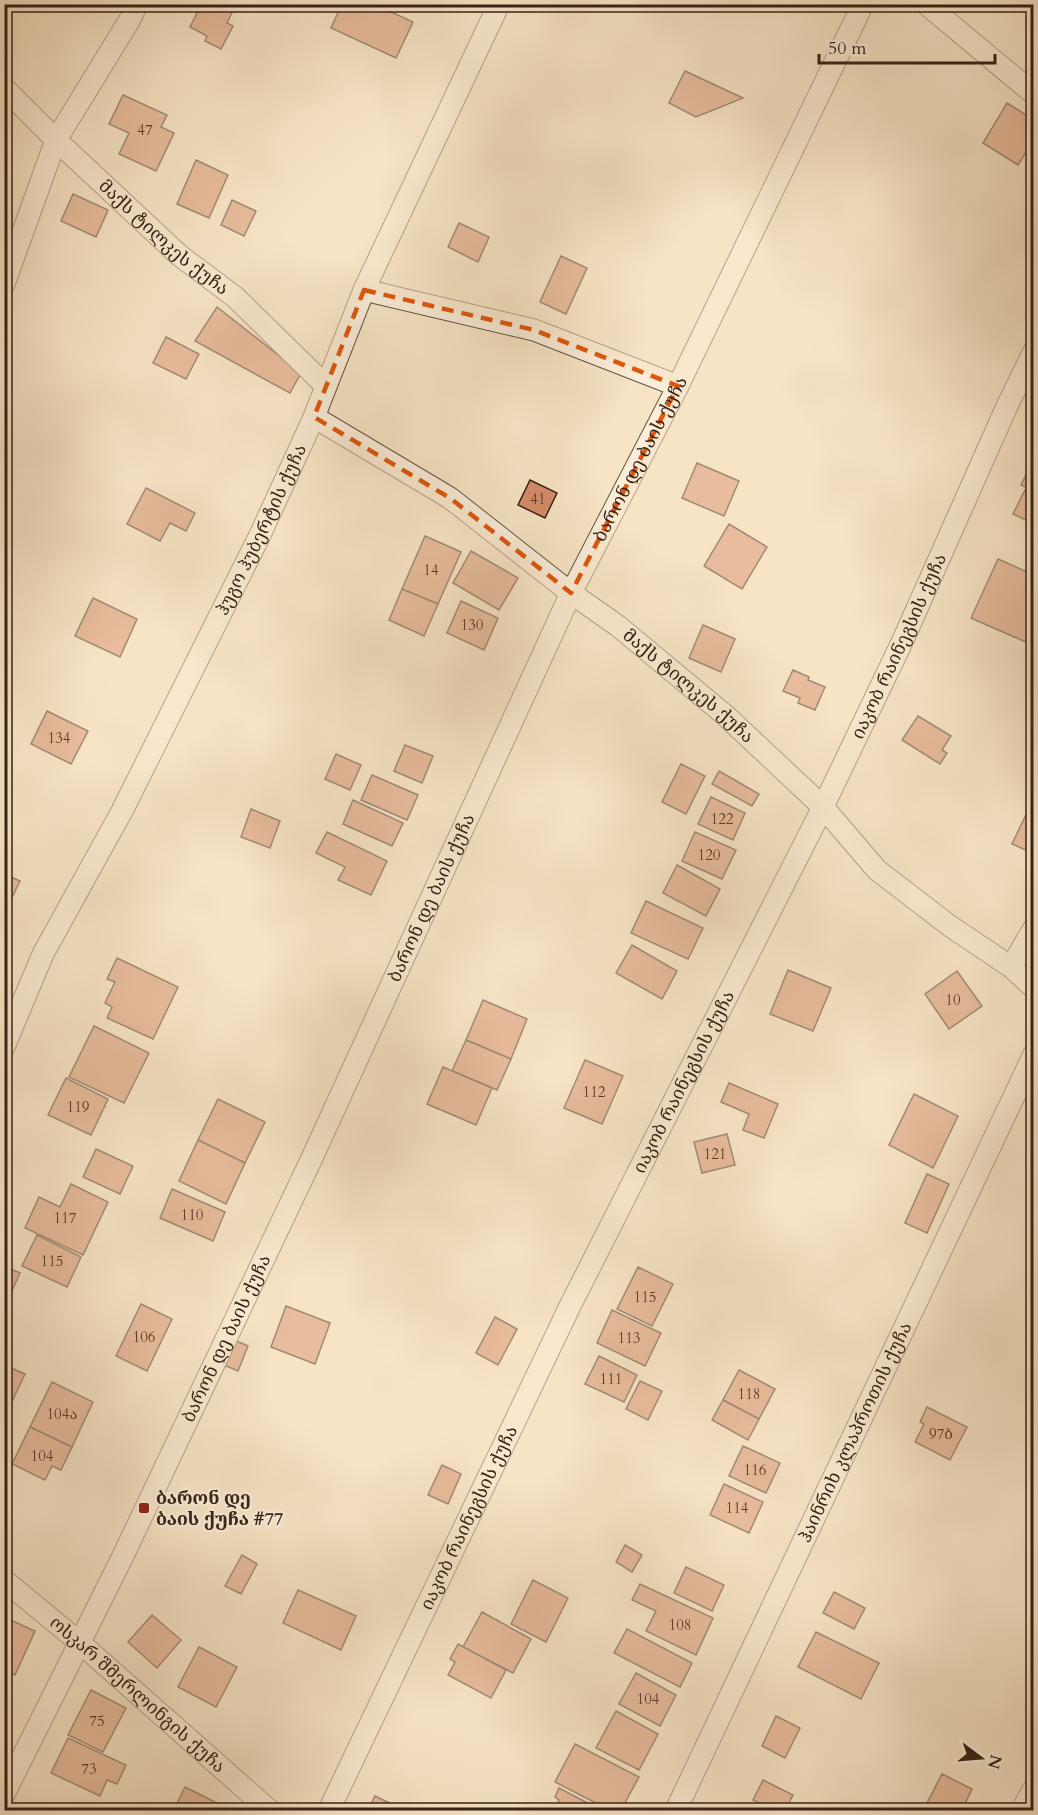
<svg xmlns="http://www.w3.org/2000/svg" width="1038" height="1815" font-family="Cardo,'Noto Serif Georgian',serif">
<style>
.building{fill:#d58c6a;stroke:#362216;stroke-width:1.5}
.lines{fill:none;stroke-linecap:round;stroke-linejoin:round}
.street-casing{stroke:#665242;stroke-width:23}
.street{stroke:#faedd9;stroke-width:21}
.marked{fill:none;stroke:#df560c;stroke-width:4.5;stroke-dasharray:12 8;stroke-linejoin:round}
.poi-dot{fill:#8f2418;stroke:#faedd9;stroke-width:2}
.labels{text-anchor:middle;dominant-baseline:central;stroke-width:5;stroke-linejoin:round;paint-order:stroke}
.number-label{font-size:15px;fill:#5e3c2b}
.street-label{font-size:18px;fill:#362216;stroke:#faedd9}
.poi-label{font-size:18px;font-weight:bold;fill:#362216;stroke:#faedd9;text-anchor:start}
</style>
<rect width="100%" height="100%" fill="#f7e4c5"/>
<filter id="stains"><feTurbulence type="fractalNoise" baseFrequency=".00333" numOctaves="4"/><feColorMatrix values="0 0 0 0 .2 0 0 0 0 .09 0 0 0 0 .02 0 0 0 .5 -.17"/></filter>
<radialGradient id="worn" r=".72"><stop offset=".6" stop-color="#630" stop-opacity="0"/><stop offset="1" stop-color="#630" stop-opacity=".3"/></radialGradient>
<!-- building -->
<g class="building">
<polygon points="195,4 236,4 227,23 233,26 221,49 205,41 207,36 190,27 198,11 193,8"/>
<polygon points="342,4 374,4 413,22 396,58 331,28"/>
<polygon points="685,71 743,98 696,117 669,103"/>
<polygon points="123,95 167,115 161,127 174,133 156,171 119,154 129,133 109,124"/>
<polygon points="1007,103 1034,120 1034,140 1018,165 983,143"/>
<polygon points="196,160 228,175 209,218 177,204"/>
<polygon points="73,194 108,210 96,237 61,221"/>
<polygon points="232,200 256,211 244,236 221,225"/>
<polygon points="459,223 489,237 478,262 448,247"/>
<polygon points="561,256 587,268 566,314 540,302"/>
<polygon points="217,307 301,373 290,393 195,341"/>
<polygon points="166,337 199,354 186,379 153,363"/>
<polygon points="1033,461 1034,461 1034,491 1021,485"/>
<polygon points="697,463 739,481 724,516 682,498"/>
<polygon points="530,480 557,493 545,518 518,505"/>
<polygon points="146,488 195,513 186,531 170,523 160,541 127,524"/>
<polygon points="1025,490 1034,494 1034,524 1013,514"/>
<polygon points="729,524 767,547 742,589 704,566"/>
<polygon points="425,536 461,552 438,604 402,589"/>
<polygon points="471,551 518,578 499,610 453,583"/>
<polygon points="998,559 1034,575 1034,631 1028,643 971,618"/>
<polygon points="402,589 438,604 424,636 389,620"/>
<polygon points="93,598 137,619 120,657 75,636"/>
<polygon points="461,601 498,618 484,650 447,633"/>
<polygon points="703,625 735,639 721,672 689,658"/>
<polygon points="793,670 809,677 808,680 825,687 815,710 798,703 800,698 783,691"/>
<polygon points="47,711 88,731 71,764 31,744"/>
<polygon points="918,716 951,736 942,750 947,753 940,764 902,740"/>
<polygon points="405,745 433,756 422,783 394,771"/>
<polygon points="336,754 361,765 350,790 325,779"/>
<polygon points="681,764 705,776 686,814 662,802"/>
<polygon points="719,771 759,794 752,806 712,784"/>
<polygon points="372,775 418,795 407,820 361,800"/>
<polygon points="711,797 745,813 733,840 698,824"/>
<polygon points="353,800 403,823 392,846 343,824"/>
<polygon points="1032,802 1034,803 1034,846 1030,852 1012,844"/>
<polygon points="251,809 280,821 270,848 241,837"/>
<polygon points="327,832 387,861 371,895 338,880 345,867 316,853"/>
<polygon points="695,832 736,850 722,879 682,861"/>
<polygon points="677,865 720,889 706,916 663,893"/>
<polygon points="4,874 20,881 6,910 4,909"/>
<polygon points="646,901 703,928 688,959 631,933"/>
<polygon points="632,945 677,971 662,999 616,973"/>
<polygon points="117,958 178,987 153,1039 107,1018 112,1007 105,1003 115,982 107,979"/>
<polygon points="788,970 831,988 813,1031 770,1014"/>
<polygon points="957,971 982,1006 949,1029 925,994"/>
<polygon points="483,1000 527,1019 511,1059 466,1040"/>
<polygon points="94,1026 149,1053 124,1103 69,1077"/>
<polygon points="466,1040 511,1059 497,1090 452,1071"/>
<polygon points="585,1060 623,1076 602,1124 564,1108"/>
<polygon points="443,1067 492,1088 476,1125 427,1104"/>
<polygon points="66,1078 108,1099 91,1135 48,1115"/>
<polygon points="729,1083 778,1104 764,1138 743,1130 749,1114 721,1102"/>
<polygon points="914,1094 958,1116 933,1168 889,1145"/>
<polygon points="218,1099 265,1122 245,1163 198,1140"/>
<polygon points="727,1134 735,1165 702,1173 694,1142"/>
<polygon points="198,1140 245,1163 226,1204 179,1181"/>
<polygon points="96,1149 133,1166 120,1194 83,1177"/>
<polygon points="927,1174 949,1184 927,1233 905,1223"/>
<polygon points="71,1184 108,1202 83,1255 25,1228 39,1197 60,1207"/>
<polygon points="172,1189 225,1212 213,1241 160,1218"/>
<polygon points="37,1235 81,1257 67,1287 22,1266"/>
<polygon points="4,1266 20,1273 6,1304 4,1304"/>
<polygon points="638,1267 673,1284 652,1326 617,1309"/>
<polygon points="141,1304 172,1319 147,1371 116,1356"/>
<polygon points="286,1306 330,1323 315,1364 271,1347"/>
<polygon points="612,1310 661,1333 645,1366 597,1343"/>
<polygon points="495,1317 517,1329 498,1365 476,1353"/>
<polygon points="234,1340 248,1346 238,1371 224,1365"/>
<polygon points="599,1356 637,1375 624,1402 585,1384"/>
<polygon points="4,1365 25,1374 8,1410 4,1408"/>
<polygon points="739,1370 775,1389 759,1419 723,1400"/>
<polygon points="640,1381 662,1391 648,1420 626,1409"/>
<polygon points="52,1382 93,1402 72,1447 30,1427"/>
<polygon points="723,1400 759,1419 748,1440 712,1420"/>
<polygon points="927,1407 967,1427 950,1460 915,1442 924,1424 920,1422"/>
<polygon points="30,1427 72,1447 61,1470 52,1466 45,1480 12,1464"/>
<polygon points="743,1446 780,1463 766,1493 729,1476"/>
<polygon points="442,1465 461,1474 448,1504 428,1495"/>
<polygon points="724,1484 763,1502 749,1533 710,1515"/>
<polygon points="625,1545 642,1555 632,1572 616,1562"/>
<polygon points="242,1555 257,1564 241,1594 225,1586"/>
<polygon points="686,1567 724,1585 712,1611 674,1593"/>
<polygon points="533,1580 568,1598 546,1642 511,1624"/>
<polygon points="640,1584 713,1618 696,1655 646,1631 656,1611 632,1600"/>
<polygon points="298,1590 356,1616 341,1650 283,1623"/>
<polygon points="834,1592 865,1608 854,1629 823,1613"/>
<polygon points="482,1612 531,1639 513,1673 463,1647"/>
<polygon points="152,1615 181,1640 157,1668 128,1642"/>
<polygon points="4,1617 35,1631 15,1675 4,1670"/>
<polygon points="627,1629 692,1663 680,1687 614,1653"/>
<polygon points="816,1632 879,1663 861,1699 798,1667"/>
<polygon points="458,1644 506,1670 491,1698 448,1675 455,1662 450,1659"/>
<polygon points="199,1647 237,1667 216,1707 178,1687"/>
<polygon points="636,1673 676,1695 660,1726 619,1704"/>
<polygon points="91,1690 126,1708 103,1752 68,1735"/>
<polygon points="616,1711 658,1734 639,1770 596,1748"/>
<polygon points="776,1716 800,1728 785,1758 762,1746"/>
<polygon points="68,1738 126,1765 117,1784 107,1780 100,1796 51,1773"/>
<polygon points="575,1744 639,1777 621,1810 609,1810 555,1782"/>
<polygon points="942,1774 972,1789 962,1810 937,1810 926,1805"/>
<polygon points="763,1780 793,1795 785,1810 774,1810 753,1800"/>
<polygon points="185,1787 221,1805 218,1810 174,1810"/>
<polygon points="559,1788 601,1810 554,1810 559,1800 555,1797"/>
<polygon points="375,1796 404,1810 368,1810"/>
</g>
<g class="lines">
<defs>
<g id="street">
<polyline points="926,4 1034,94"/>
<path id="s1" d="M4,88L56,140L179,255L235,297L325,385"/>
<polyline points="4,284 56,140 129,21 137,4"/>
<polyline points="364,290 534,330 678,386"/>
<path id="s2" d="M314,417L450,498L571,593L618,626L725,715L823,807L877,870L950,926L1011,967L1034,988"/>
<polyline points="1011,967 1034,928"/>
<path id="s3" d="M4,1047L43,954L122,811L260,535L314,417L364,290L499,4"/>
<path id="s4" d="M4,1580L79,1642L269,1810"/>
<path id="s5" d="M4,1794L122,1558L311,1160L571,593L678,386L863,4"/>
<path id="s6" d="M329,1810L570,1306L823,807L903,640L1008,404L1034,351"/>
<path id="s7" d="M676,1810L1034,1054"/>
<polyline points="1022,1810 1034,1788"/>
</g>
</defs>
<!-- street casing -->
<use href="#street" class="street-casing"/>
<!-- street -->
<use href="#street" class="street"/>
</g>
<!-- marked area -->
<path d="M0 0H1038V1815H0ZM364,290L534,330L678,386L571,593L450,498L314,417Z" fill="#f7e4c5" fill-opacity=".55" fill-rule="evenodd"/>
<path class="marked" d="M364,290L534,330L678,386L571,593L450,498L314,417Z"/>
<!-- markers -->
<rect class="poi-dot" x="138" y="1502" width="12" height="12" rx="3"/>
<g class="labels">
<!-- number labels -->
<g class="number-label">
<text x="145" y="130">47</text>
<text x="538" y="499">41</text>
<text x="431" y="570">14</text>
<text x="472" y="625">130</text>
<text x="59" y="738">134</text>
<text x="722" y="819">122</text>
<text x="709" y="855">120</text>
<text x="953" y="1000">10</text>
<text x="594" y="1092">112</text>
<text x="78" y="1107">119</text>
<text x="715" y="1154">121</text>
<text x="192" y="1215">110</text>
<text x="65" y="1218">117</text>
<text x="52" y="1261">115</text>
<text x="645" y="1297">115</text>
<text x="144" y="1337">106</text>
<text x="629" y="1338">113</text>
<text x="611" y="1379">111</text>
<text x="749" y="1394">118</text>
<text x="62" y="1414">104ა</text>
<text x="941" y="1434">97ბ</text>
<text x="42" y="1456">104</text>
<text x="755" y="1470">116</text>
<text x="737" y="1508">114</text>
<text x="680" y="1625">108</text>
<text x="648" y="1699">104</text>
<text x="97" y="1721">75</text>
<text x="89" y="1769">73</text>
</g>
<!-- street labels -->
<g class="street-label">
<text stroke="none"><textPath href="#s1" startOffset="219">მაქს ტილკეს ქუჩა</textPath></text>
<text stroke="none"><textPath href="#s5" startOffset="1479">ბარონ დე ბაის ქუჩა</textPath></text>
<text stroke="none"><textPath href="#s3" startOffset="578">ჰუგო ჰუბერტის ქუჩა</textPath></text>
<text stroke="none"><textPath href="#s6" startOffset="1296">იაკობ რაინეგსის ქუჩა</textPath></text>
<text stroke="none"><textPath href="#s2" startOffset="462">მაქს ტილკეს ქუჩა</textPath></text>
<text stroke="none"><textPath href="#s5" startOffset="993">ბარონ დე ბაის ქუჩა</textPath></text>
<text stroke="none"><textPath href="#s6" startOffset="810">იაკობ რაინეგსის ქუჩა</textPath></text>
<text stroke="none"><textPath href="#s5" startOffset="507">ბარონ დე ბაის ქუჩა</textPath></text>
<text stroke="none"><textPath href="#s7" startOffset="418">ჰაინრიხ კლაპროთის ქუჩა</textPath></text>
<text stroke="none"><textPath href="#s6" startOffset="324">იაკობ რაინეგსის ქუჩა</textPath></text>
<text stroke="none"><textPath href="#s4" startOffset="176">ოსკარ შმერლინგის ქუჩა</textPath></text>
</g>
<!-- poi labels -->
<g class="poi-label">
<text x="156" y="1498">ბარონ დე<tspan x="156" dy="21">ბაის ქუჩა #77</tspan></text>
</g>
</g>
<!-- margin -->
<rect width="1038" height="1815" fill="none" stroke="#f7e4c5" stroke-width="24"/>
<rect x="6" y="6" width="1026" height="1803" fill="none" stroke="#362216" stroke-width="3"/>
<rect x="12" y="12" width="1014" height="1791" fill="none" stroke="#362216" stroke-width="1.5"/>
<!-- north arrow -->
<g transform="translate(981 1758) rotate(106)" stroke="#faedd9" stroke-width="4.5" paint-order="stroke">
<path d="M0-4.5L10 22L0 15L-10 22Z" fill="#362216"/>
<text y="-9" font-size="16" font-weight="bold" text-anchor="middle" fill="#362216">N</text>
</g>
<!-- scale -->
<path d="M819 54v9h176v-9" fill="none" stroke="#362216" stroke-width="3"/>
<text x="828" y="54" font-size="18" fill="#362216" stroke="#faedd9" stroke-width="4.5" paint-order="stroke">50 m</text>
<rect width="100%" height="100%" filter="url(#stains)"/>
<rect width="100%" height="100%" fill="url(#worn)"/>
</svg>
